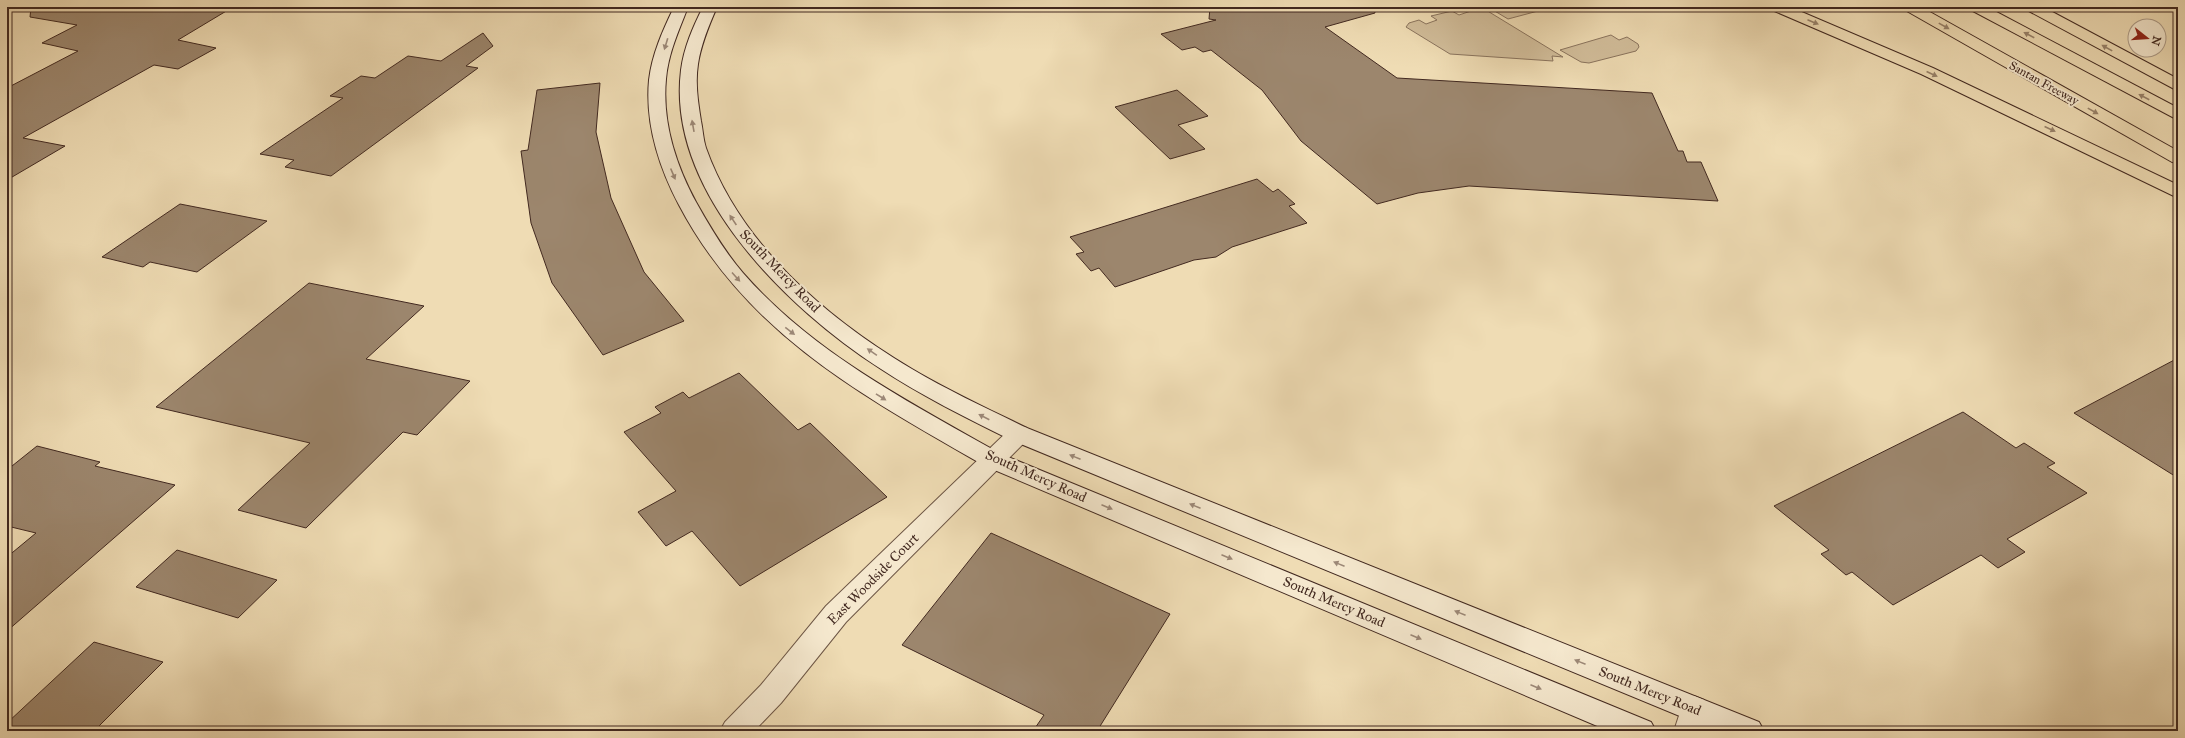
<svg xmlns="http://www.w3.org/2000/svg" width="2185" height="738" font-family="'IM FELL Great Primer',serif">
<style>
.green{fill:#d2be9b;stroke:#8a745e}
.building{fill:#9c866d;stroke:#422920}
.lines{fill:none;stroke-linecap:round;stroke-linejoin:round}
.street-casing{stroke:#6d5645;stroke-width:2}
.secondary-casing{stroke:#422920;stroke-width:2}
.highway-casing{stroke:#422920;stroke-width:2}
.street{fill:#f5e8ce;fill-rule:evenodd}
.secondary{fill:#f5e8ce;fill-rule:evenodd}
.highway{fill:#efdcb4;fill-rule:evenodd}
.oneway{fill:#98826a}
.oneway2{fill:#9c8877}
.labels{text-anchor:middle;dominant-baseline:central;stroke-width:4;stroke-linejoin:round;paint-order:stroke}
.far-street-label{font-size:12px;fill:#422920;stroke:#f5e8ce}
.street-label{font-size:14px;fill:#422920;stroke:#f5e8ce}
</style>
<rect width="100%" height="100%" fill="#efdcb4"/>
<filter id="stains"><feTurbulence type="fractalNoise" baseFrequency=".005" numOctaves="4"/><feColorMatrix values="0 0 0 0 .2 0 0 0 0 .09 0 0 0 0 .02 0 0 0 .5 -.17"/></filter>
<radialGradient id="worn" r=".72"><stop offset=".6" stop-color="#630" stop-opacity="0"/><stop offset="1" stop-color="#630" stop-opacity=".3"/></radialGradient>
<!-- green -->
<g class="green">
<polygon points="1464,7 1481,7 1563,57 1552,56 1553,61 1450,54 1406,27 1409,23 1419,20 1426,24 1437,20 1431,16 1452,11 1459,15 1471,11"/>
<polygon points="1488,7 1553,7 1508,19"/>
<polygon points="1611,35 1619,40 1627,37 1638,44 1639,47 1636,51 1589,63 1581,62 1560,50"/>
</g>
<!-- building -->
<g class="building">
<polygon points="31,7 233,7 178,40 216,48 178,69 154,65 23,138 65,146 7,180 7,88 78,51 42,43 77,25 30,17"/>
<polygon points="1210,7 1374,7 1375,13 1325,27 1397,78 1652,93 1678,151 1683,151 1687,162 1701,162 1718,201 1469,186 1418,193 1377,204 1301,141 1262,90 1211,50 1203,52 1195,47 1182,50 1161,34 1216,20 1209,19"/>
<polygon points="483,33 493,46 466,66 478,68 331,176 285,167 294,160 260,154 343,98 330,96 361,76 375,78 408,56 441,61"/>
<polygon points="600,83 596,132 611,198 644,272 684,321 603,355 552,283 531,223 521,151 528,150 537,90"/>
<polygon points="1177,90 1208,116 1178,125 1205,149 1170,159 1115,107"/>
<polygon points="1257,179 1273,192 1278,189 1295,204 1289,206 1307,223 1232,247 1216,257 1194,260 1115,287 1099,268 1091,271 1076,254 1084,252 1070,237"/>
<polygon points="180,204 267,221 197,272 150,262 143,267 102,257"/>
<polygon points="309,283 424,306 366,359 470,381 417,435 403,432 306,528 238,510 310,443 156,407"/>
<polygon points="2178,358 2178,478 2074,413"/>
<polygon points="739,373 798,430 810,423 887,497 740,586 692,531 666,546 638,512 676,491 624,432 661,413 655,407 683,392 689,398"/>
<polygon points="1963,412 2016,448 2024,443 2055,463 2047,467 2087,493 2007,539 2025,552 1998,568 1981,555 1893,605 1852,572 1846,575 1821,554 1829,550 1774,506"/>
<polygon points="37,446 100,462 95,466 175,485 7,631 7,557 36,533 7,526 7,470"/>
<polygon points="991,533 1170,614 1097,731 1033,731 1044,715 902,645"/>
<polygon points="177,550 230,566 277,580 238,618 136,587"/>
<polygon points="94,642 163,662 94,731 7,731 7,723"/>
</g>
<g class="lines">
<defs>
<g id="street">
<polygon points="1019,426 1027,428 1031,434 1027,440 846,622 781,703 754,731 720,731 725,722 761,685 826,606 1011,428"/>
<polygon points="1694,696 1704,700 1708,709 1704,731 1674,731 1684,700"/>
</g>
<g id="secondary">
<path d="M674,7H688C679,30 668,54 666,79C662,122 676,165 696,202C710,227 724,251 743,273C813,353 910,403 1001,454L1651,722L1656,731H1609L985,466C863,396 747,334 679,205C659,167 645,124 649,80C652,54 663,30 674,7Z"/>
<path d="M703,7H717C709,25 701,44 698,64C695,83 698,102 701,121C703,130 703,139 706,148C740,244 826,318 912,369C949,391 988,409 1027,428L1759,722L1764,731H1716L1011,440C967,418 922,396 881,369C788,309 666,192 681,70C684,47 693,27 703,7Z"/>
</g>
<g id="highway">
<polygon points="1770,7 1790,7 1933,68 2178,185 2178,198 1921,74 1772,10"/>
<polygon points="1903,7 1921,7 2178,151 2178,163 2172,162 1905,10"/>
<polygon points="1969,7 1987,7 2178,108 2178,120 1971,10"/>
<polygon points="2025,7 2043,7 2178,79 2178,91 2027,10"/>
</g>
</defs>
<!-- street casing -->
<use href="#street" class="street-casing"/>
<!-- secondary casing -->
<use href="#secondary" class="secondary-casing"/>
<!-- highway casing -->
<use href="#highway" class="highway-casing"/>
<!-- street -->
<use href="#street" class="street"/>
<!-- secondary -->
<use href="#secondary" class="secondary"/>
<!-- highway -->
<use href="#highway" class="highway"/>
</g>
<!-- one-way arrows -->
<defs><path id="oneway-solid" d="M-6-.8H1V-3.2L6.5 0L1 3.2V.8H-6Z"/></defs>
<g class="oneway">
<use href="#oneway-solid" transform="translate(1813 22) rotate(23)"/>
<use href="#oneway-solid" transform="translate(1944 26) rotate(29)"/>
<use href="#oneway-solid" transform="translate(2029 35) rotate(-152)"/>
<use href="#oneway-solid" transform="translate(2107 48) rotate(-151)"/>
<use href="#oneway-solid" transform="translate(1932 74) rotate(25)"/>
<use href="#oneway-solid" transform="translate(2144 97) rotate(-152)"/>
<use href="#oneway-solid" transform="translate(2093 111) rotate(29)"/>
<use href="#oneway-solid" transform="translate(2050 129) rotate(25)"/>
</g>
<g class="oneway2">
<use href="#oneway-solid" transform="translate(666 44) rotate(107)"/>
<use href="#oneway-solid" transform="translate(693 126) rotate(-100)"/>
<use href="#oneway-solid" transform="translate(673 174) rotate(67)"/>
<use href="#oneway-solid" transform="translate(733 220) rotate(-124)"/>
<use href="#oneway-solid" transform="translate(736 277) rotate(48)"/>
<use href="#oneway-solid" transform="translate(790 331) rotate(38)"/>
<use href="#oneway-solid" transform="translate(872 352) rotate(-145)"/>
<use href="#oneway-solid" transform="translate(881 397) rotate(32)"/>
<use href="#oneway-solid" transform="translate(984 417) rotate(-153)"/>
<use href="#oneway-solid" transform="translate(1075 457) rotate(-158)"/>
<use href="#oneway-solid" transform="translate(1195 506) rotate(-158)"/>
<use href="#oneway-solid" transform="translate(1107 507) rotate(23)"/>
<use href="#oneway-solid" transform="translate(1227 557) rotate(23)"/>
<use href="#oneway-solid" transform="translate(1339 564) rotate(-158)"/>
<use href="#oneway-solid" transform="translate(1460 613) rotate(-158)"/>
<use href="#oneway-solid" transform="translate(1416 637) rotate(23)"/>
<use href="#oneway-solid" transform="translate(1580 662) rotate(-158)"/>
<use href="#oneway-solid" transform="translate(1536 687) rotate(23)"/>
</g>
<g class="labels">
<!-- far-street labels -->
<g class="far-street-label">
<text transform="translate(2044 83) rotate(29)">Santan Freeway</text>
</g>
<!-- street labels -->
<g class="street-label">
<text transform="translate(780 271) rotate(46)">South Mercy Road</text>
<text transform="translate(1036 476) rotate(24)">South Mercy Road</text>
<text transform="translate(873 579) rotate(-45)">East Woodside Court</text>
<text transform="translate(1334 602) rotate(23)">South Mercy Road</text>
<text transform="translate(1650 691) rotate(22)">South Mercy Road</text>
</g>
</g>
<!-- margin -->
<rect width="2185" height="738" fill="none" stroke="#efdcb4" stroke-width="24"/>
<rect x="8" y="8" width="2169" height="722" fill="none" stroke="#422920" stroke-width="2"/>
<rect x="12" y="12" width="2161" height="714" fill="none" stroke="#422920"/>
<!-- north arrow -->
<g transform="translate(2147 38) rotate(107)"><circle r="19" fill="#f5e8ce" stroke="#ad9c88"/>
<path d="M0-3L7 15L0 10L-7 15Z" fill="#8f2418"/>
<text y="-6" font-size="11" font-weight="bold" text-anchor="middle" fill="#422920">N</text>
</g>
<rect width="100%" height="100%" filter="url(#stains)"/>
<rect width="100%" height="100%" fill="url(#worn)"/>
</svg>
